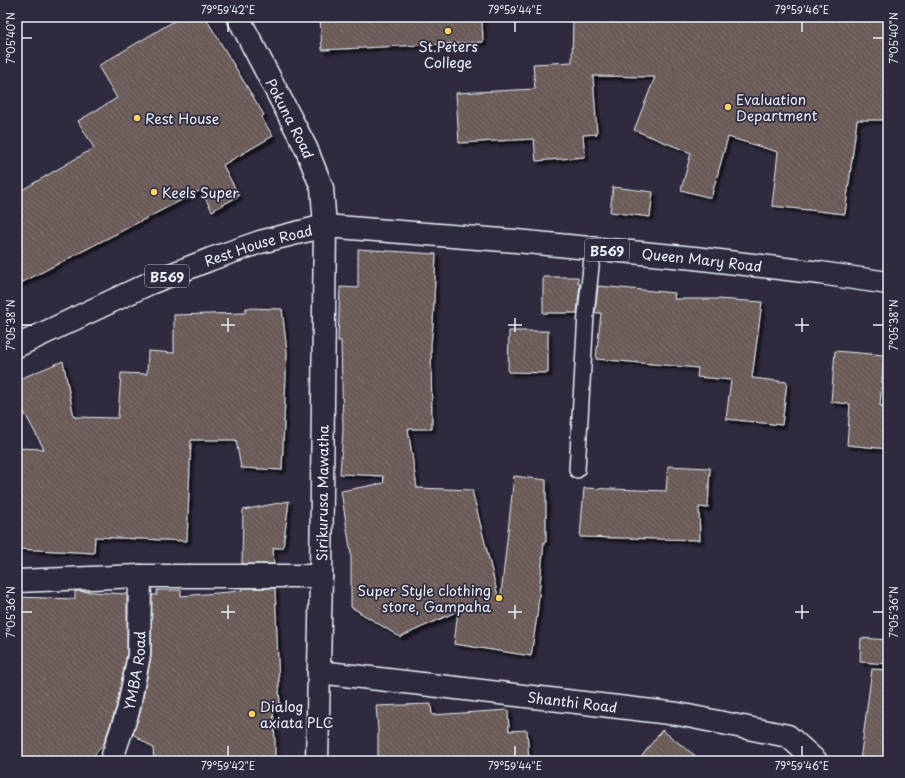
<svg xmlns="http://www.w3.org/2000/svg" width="905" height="778" font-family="'Playpen Sans',sans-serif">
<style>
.building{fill:url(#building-back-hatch);stroke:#e8f1f8;filter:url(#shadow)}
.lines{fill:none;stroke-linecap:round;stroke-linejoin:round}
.service-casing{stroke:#e8f1f8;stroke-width:18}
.minor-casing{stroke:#e8f1f8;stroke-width:25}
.tertiary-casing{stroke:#e8f1f8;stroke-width:25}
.primary-casing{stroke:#e8f1f8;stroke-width:25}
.service{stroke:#2f2a3d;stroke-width:15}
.minor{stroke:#2f2a3d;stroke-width:22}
.tertiary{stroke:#2f2a3d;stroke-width:22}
.primary{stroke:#2f2a3d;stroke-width:22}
.ticks{fill:none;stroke:#e8f1f8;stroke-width:1.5}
.poi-dot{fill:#ffd166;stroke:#2f2a3d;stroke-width:1.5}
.labels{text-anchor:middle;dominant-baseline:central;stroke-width:3.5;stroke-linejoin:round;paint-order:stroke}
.shield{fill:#2f2a3d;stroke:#b0b5c0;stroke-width:1}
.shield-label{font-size:13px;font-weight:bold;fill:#e8f1f8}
.poi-label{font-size:14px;fill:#e8f1f8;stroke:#2f2a3d;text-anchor:start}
.street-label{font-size:14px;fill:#e8f1f8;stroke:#2f2a3d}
.neatline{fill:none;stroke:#e8f1f8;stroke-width:1.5}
.ticks-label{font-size:10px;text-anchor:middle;fill:#e8f1f8}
</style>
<defs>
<pattern id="building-back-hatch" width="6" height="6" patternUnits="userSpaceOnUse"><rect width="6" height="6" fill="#6b5a58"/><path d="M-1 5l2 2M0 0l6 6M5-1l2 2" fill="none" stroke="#807271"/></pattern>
<filter id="shadow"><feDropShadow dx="3.5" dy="3.5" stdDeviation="1" flood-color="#0009"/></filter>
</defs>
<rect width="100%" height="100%" fill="#2f2a3d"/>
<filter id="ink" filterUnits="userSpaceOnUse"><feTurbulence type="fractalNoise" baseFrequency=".025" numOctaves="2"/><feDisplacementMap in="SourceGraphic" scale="8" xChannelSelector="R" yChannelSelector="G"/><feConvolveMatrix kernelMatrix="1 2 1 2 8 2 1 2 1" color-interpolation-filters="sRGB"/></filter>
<g filter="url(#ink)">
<!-- building -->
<g class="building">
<polygon points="181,17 205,17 264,115 261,117 273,136 223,165 239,196 212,211 201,190 17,285 17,193 94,148 78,121 117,98 98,66"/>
<polygon points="320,17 482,17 483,42 322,50"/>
<polygon points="573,17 887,17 888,120 857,120 845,214 772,206 778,152 728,137 711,198 681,190 691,153 634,130 655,77 593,76 597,134 583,135 585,157 536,161 534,139 459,143 456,93 535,89 533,64 572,62"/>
<polygon points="613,187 653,192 650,217 610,212"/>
<polygon points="358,249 436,254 433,325 431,344 432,429 408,429 417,488 472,490 500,604 514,476 546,480 546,542 544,542 537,616 531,656 454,644 458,611 400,637 351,607 351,554 341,491 384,483 383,476 340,474 343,430 341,341 338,341 340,287 358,288"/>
<polygon points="543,277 578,277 578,284 580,284 577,313 543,313"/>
<polygon points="598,286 675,293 674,299 717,299 762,302 752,378 787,382 782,425 726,419 731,380 697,377 698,368 596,359 601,313 595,313"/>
<polygon points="246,308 282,309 287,352 282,470 241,468 236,440 191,440 187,541 95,537 94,553 17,549 17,448 44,449 17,399 17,380 63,361 74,417 118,418 121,373 147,374 148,351 174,353 174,315 245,313"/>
<polygon points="509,331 548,331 548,373 508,372"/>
<polygon points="835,351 884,355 880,406 888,406 888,449 847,445 850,404 831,402"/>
<polygon points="668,466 710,468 708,508 699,507 700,540 580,537 584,488 666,491"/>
<polygon points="289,501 283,548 273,548 274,564 242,564 243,510"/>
<polygon points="242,588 275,588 280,708 273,708 275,741 275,761 154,761 153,748 133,734 140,713 151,657 152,595 157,595 157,590 181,590 181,596 241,591"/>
<polygon points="75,591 127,594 127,654 116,708 104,743 90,761 17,761 17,597 75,599"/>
<polygon points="861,638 888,640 888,664 860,662"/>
<polygon points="872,669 888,670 888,761 860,761"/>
<polygon points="431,704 432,715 508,710 509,731 527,730 529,761 378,761 378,730 376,706"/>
<polygon points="662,730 702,761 638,761"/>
</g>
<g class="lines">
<defs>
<polyline id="service" points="577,470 586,314 593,248"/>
<g id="minor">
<path id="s1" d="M238,17L306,148L322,188L325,226"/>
<polyline points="17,581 140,576 321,576"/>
<path id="s2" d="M319,672L678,714L788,736L816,761"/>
<path id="s3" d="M111,761L128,711L139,655L140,576"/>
</g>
<g id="tertiary">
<path id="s4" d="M317,761L321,576L325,226"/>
</g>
<g id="primary">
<path id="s5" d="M17,346L150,283L211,259L260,242L325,226L516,241L694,258L820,273L888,283"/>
</g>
</defs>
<!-- service casing -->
<use href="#service" class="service-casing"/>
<!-- minor casing -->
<use href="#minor" class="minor-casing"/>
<!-- tertiary casing -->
<use href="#tertiary" class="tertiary-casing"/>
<!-- primary casing -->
<use href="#primary" class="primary-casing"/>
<!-- service -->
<use href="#service" class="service"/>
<!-- minor -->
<use href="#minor" class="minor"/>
<!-- tertiary -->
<use href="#tertiary" class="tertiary"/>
<!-- primary -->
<use href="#primary" class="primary"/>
</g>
</g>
<!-- ticks -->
<path class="ticks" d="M228,22V32M515,22V32M802,22V32M22,38H32M873,38H883M228,318V332M515,318V332M802,318V332M22,325H32M221,325H235M508,325H522M795,325H809M873,325H883M228,605V619M515,605V619M802,605V619M22,612H32M221,612H235M508,612H522M795,612H809M873,612H883M228,746V756M515,746V756M802,746V756"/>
<!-- markers -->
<g class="poi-dot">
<circle cx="448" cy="31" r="4"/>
<circle cx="728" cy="107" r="4"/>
<circle cx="137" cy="118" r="4"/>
<circle cx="154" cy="192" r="4"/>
<circle cx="499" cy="598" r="4"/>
<circle cx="252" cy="714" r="4"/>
</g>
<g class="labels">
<!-- shield labels -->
<g class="shield">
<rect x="585" y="239" width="44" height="22" rx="3"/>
<rect x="145" y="265" width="44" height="22" rx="3"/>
</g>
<g class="shield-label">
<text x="607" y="250">B569</text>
<text x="167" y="276">B569</text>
</g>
<!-- poi labels -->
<g class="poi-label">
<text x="448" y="46" text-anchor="middle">St.Peters<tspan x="448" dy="16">College</tspan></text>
<text x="736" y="99">Evaluation<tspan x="736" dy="16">Department</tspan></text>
<text x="145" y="118">Rest House</text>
<text x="162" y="192">Keels Super</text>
<text x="491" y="590" text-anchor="end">Super Style clothing<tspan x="491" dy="16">store, Gampaha</tspan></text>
<text x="260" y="706">Dialog<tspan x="260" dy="16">axiata PLC</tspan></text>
</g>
<!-- street labels -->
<g class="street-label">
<text stroke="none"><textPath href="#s1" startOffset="114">Pokuna Road</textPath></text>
<text stroke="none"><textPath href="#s5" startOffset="262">Rest House Road</textPath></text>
<text stroke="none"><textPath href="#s5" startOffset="710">Queen Mary Road</textPath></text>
<text stroke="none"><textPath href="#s4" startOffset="268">Sirikurusa Mawatha</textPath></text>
<text stroke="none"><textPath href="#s3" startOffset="94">YMBA Road</textPath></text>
<text stroke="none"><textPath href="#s2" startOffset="255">Shanthi Road</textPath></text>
</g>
</g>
<!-- margin -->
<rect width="905" height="778" fill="none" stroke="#2f2a3d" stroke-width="44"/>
<rect x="22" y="22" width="861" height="734" class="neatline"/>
<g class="ticks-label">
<text x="228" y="14">79°59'42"E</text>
<text x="515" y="14">79°59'44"E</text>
<text x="802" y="14">79°59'46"E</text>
<text transform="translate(11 38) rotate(-90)" y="4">7°05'40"N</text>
<text transform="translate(894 38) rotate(-90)" y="4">7°05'40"N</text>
<text transform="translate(11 325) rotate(-90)" y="4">7°05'38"N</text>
<text transform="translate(894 325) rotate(-90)" y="4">7°05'38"N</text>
<text transform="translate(11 612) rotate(-90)" y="4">7°05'36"N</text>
<text transform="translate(894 612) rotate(-90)" y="4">7°05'36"N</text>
<text x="228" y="770">79°59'42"E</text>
<text x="515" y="770">79°59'44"E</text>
<text x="802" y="770">79°59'46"E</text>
</g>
</svg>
